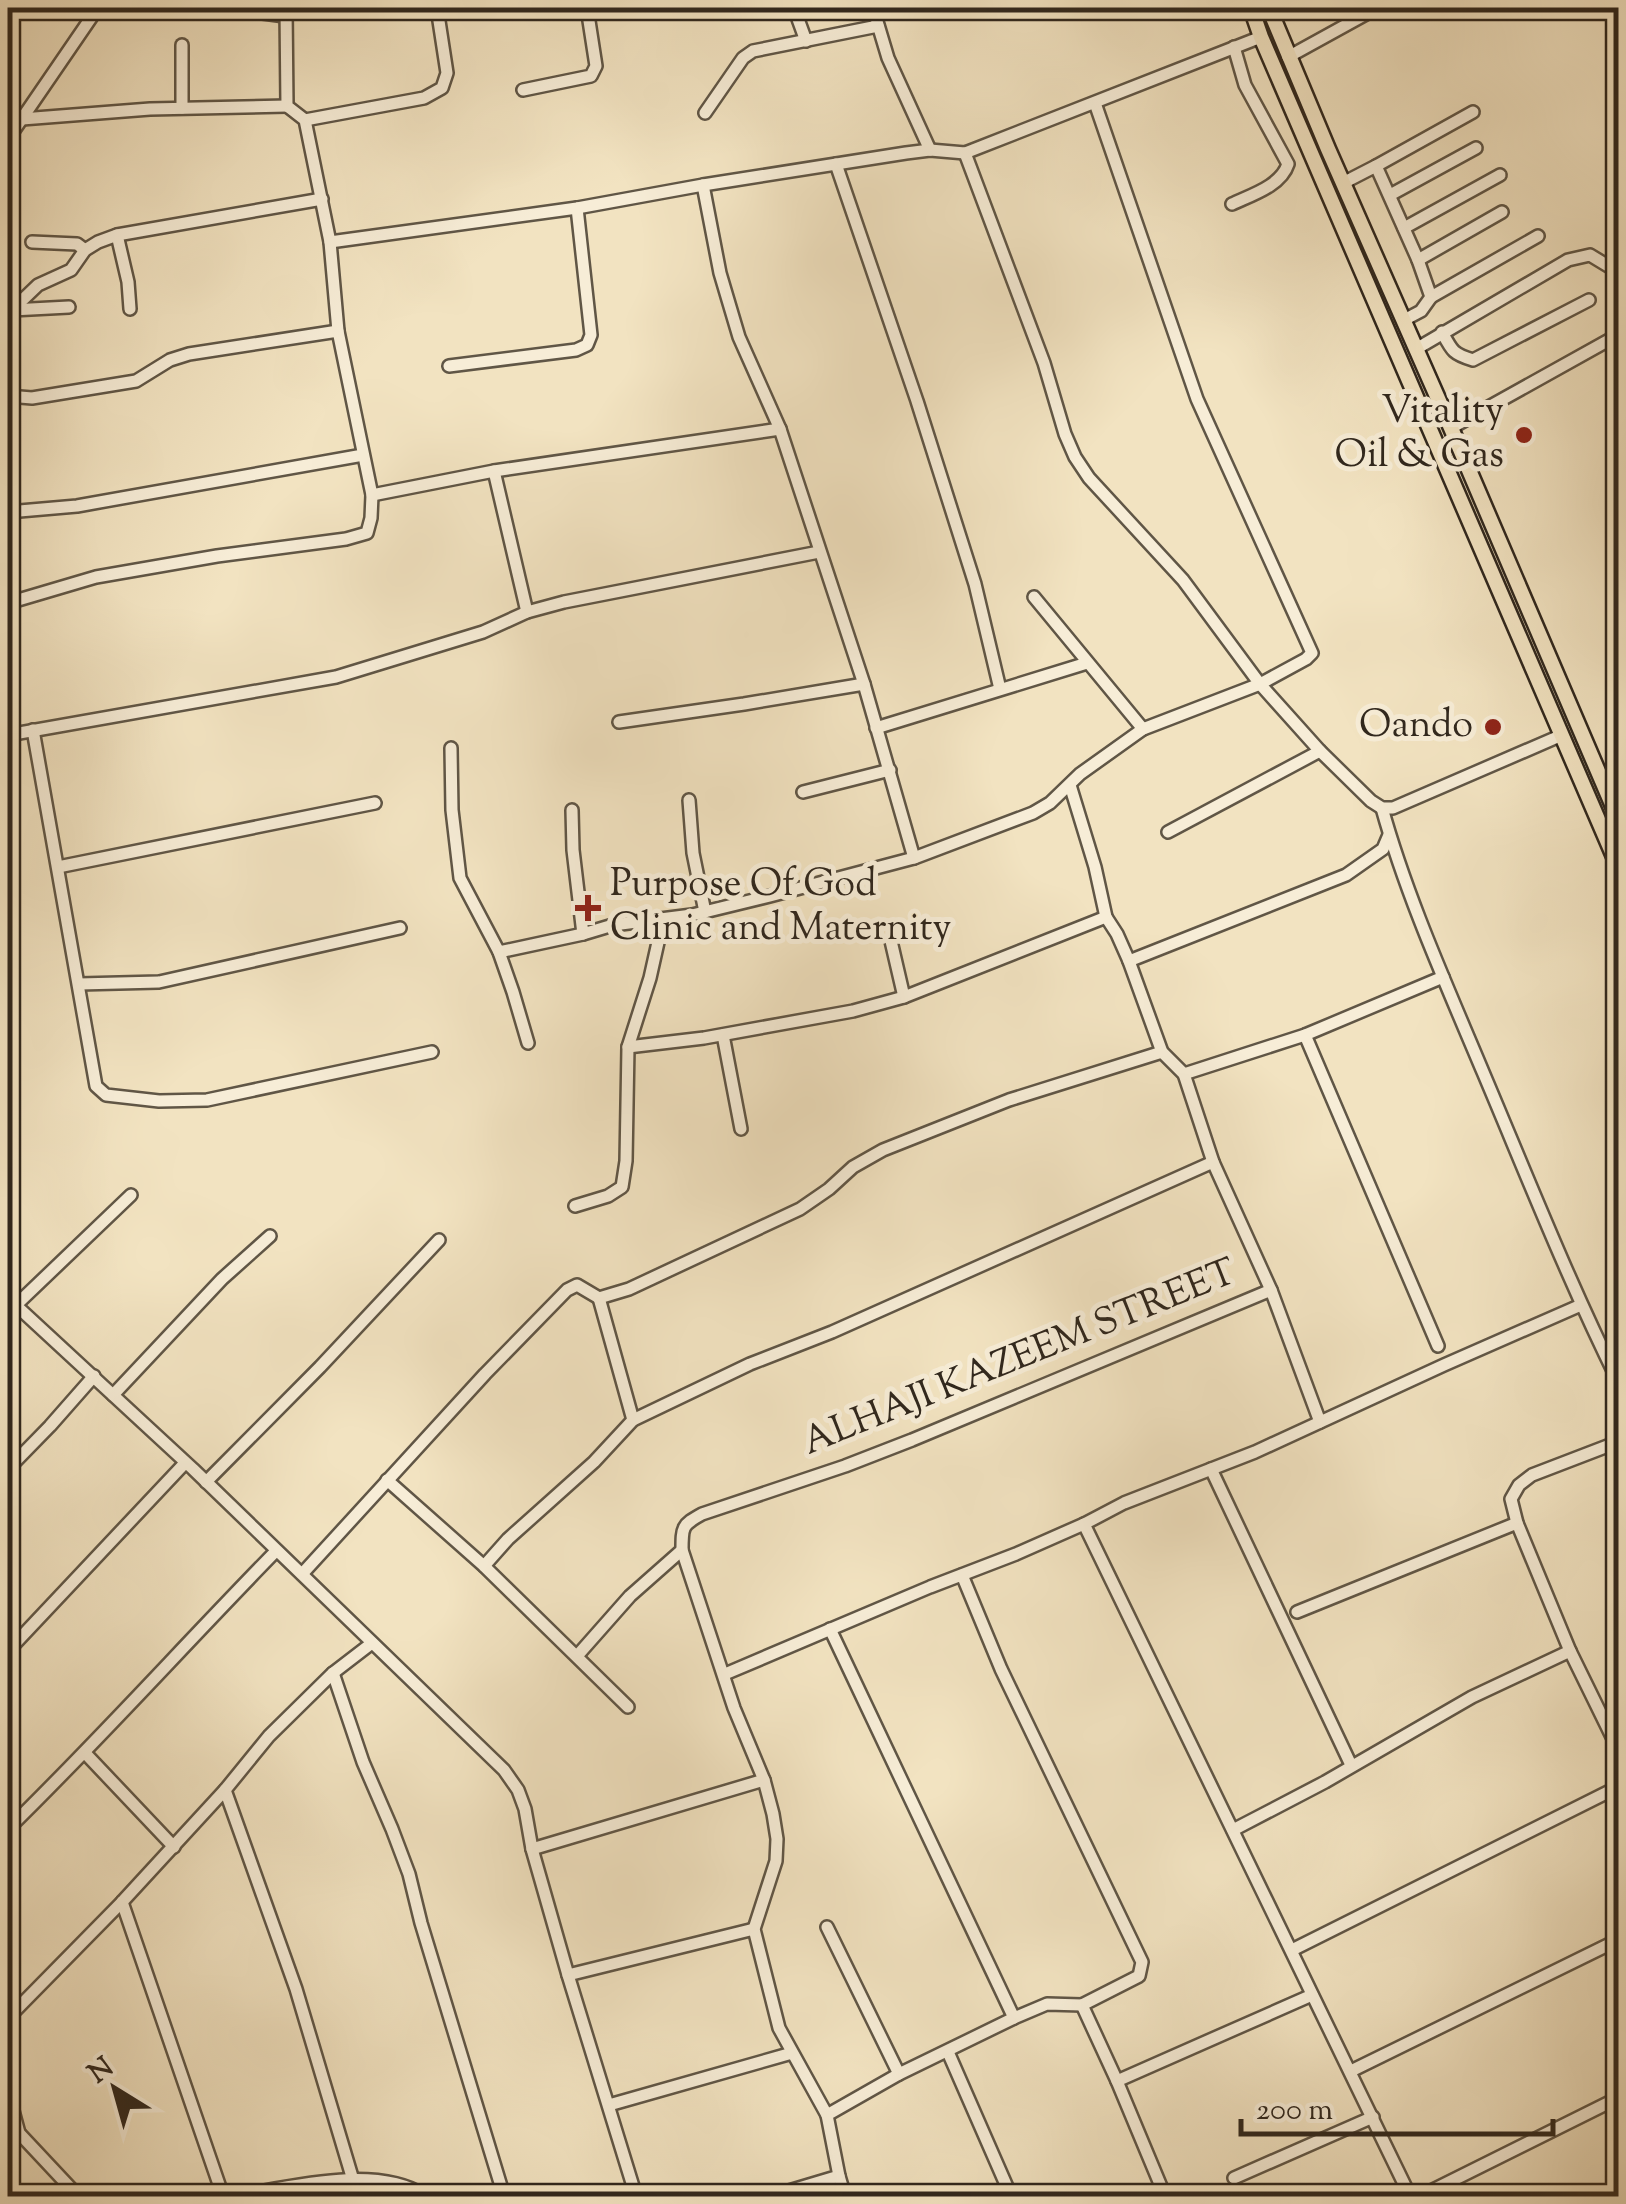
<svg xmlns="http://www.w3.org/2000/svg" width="1626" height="2204" font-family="'Sorts Mill Goudy',serif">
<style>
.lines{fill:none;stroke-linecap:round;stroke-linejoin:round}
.minor-casing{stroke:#605646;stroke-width:16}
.major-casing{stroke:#30271d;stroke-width:19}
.minor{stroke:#f7edd7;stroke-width:11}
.major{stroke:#f2e3c1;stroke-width:14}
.poi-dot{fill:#8f2418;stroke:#f7edd7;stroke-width:4}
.labels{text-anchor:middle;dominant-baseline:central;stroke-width:10;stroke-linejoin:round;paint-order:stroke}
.poi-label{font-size:38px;fill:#30271d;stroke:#f7edd7;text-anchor:end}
.street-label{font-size:38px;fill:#30271d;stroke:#f7edd7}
</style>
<rect width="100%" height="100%" fill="#f2e3c1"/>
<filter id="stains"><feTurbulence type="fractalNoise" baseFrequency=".002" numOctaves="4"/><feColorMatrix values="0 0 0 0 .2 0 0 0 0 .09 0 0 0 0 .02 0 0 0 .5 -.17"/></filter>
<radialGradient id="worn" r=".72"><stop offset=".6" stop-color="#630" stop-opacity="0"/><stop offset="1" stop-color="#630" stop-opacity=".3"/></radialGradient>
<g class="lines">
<defs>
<g id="minor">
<polyline points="224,8 285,16"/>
<polyline points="794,8 806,41"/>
<polyline points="873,8 888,58 930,150"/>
<path d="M1618,42C1611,52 1613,59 1618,70"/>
<polyline points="182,45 182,108"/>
<polyline points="1288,57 1377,8"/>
<polyline points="523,90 591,76 596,66 587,8"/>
<polyline points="705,113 743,58 753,51 878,26"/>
<polyline points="22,119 150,109 287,106"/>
<polyline points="305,120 424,98 442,88 447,73 437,8"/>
<polyline points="8,139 95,12"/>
<polyline points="965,153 1044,363 1065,434 1075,457 1089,478 1183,580 1260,684 1320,751 1371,801 1382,808 1393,808 1562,735"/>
<polyline points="836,164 917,401 975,584 1000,689"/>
<polyline points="1376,166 1473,112"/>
<polyline points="1343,183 1376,166 1418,260 1431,297 1421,311 1404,320"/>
<polyline points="703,185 720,273 739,337 780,429 864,684 914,858"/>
<polyline points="1390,195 1476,148"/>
<path d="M1232,204C1251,195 1281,186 1288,164L1245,85L1234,47"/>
<polyline points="1404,228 1500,175"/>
<polyline points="117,235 128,282 130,309"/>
<polyline points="32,242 77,244 85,250"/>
<polyline points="330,242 577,208 703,185 906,153 930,150 965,153 1261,37"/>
<polyline points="1418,260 1502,212"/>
<polyline points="1431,297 1538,236"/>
<polyline points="12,310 38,285 71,270 85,250 98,242 117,235 322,199"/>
<polyline points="12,310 69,307"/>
<path d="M1442,332C1452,351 1453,354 1473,360L1589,300"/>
<polyline points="1416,349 1568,260 1590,255 1618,272"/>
<polyline points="449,366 576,350 587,345 591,335 577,208"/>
<polyline points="8,396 32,398 136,381 170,360 189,354 338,331"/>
<polyline points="1451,428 1618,335"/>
<polyline points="494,471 527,612"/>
<polyline points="372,495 494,471 780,429"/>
<polyline points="8,512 77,506 363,455"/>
<polyline points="1034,597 1143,729"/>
<polyline points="8,603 96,577 217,556 346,539 367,533 371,518 372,495 338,331 330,242 305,120 287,106 286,8"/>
<polyline points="619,722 744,704 864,684"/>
<polyline points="876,728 1087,663"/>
<polyline points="33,730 96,1086 106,1095 159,1101 207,1100 432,1052"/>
<polyline points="8,735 336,677 483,632 527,612 564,602 819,552"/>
<polyline points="451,748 452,810 460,878 499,952 513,992 528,1043"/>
<polyline points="1070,785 1095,867 1106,917 1117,934 1129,961 1162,1052 1184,1074 1213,1162 1271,1290"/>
<polyline points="803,792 890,770"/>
<polyline points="689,800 693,853 705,912"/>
<path d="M1382,808C1407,898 1447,986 1483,1072C1527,1176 1568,1280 1618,1381"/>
<polyline points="572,810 573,850 583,934"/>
<polyline points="1168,832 1320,751"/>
<polyline points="58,867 375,803"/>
<polyline points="891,941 904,997"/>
<polyline points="499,952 583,934 613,925 692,915 770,896 914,858 1033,813 1050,803 1080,774 1143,729 1260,684 1306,659 1312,653 1197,399 1095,103"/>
<polyline points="1129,961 1346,875 1383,849 1389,835"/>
<polyline points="79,984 159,982 400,928"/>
<polyline points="723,1035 741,1129"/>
<polyline points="1305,1035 1438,1346"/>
<polyline points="628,1047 704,1038 853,1011 904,997 1106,917"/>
<polyline points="1184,1074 1305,1035 1443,977"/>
<polyline points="575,1206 608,1196 622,1187 626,1161 628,1047 650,978 663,920"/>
<polyline points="8,1298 193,1469 504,1770 518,1790 525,1809 532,1849 568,1975 636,2196"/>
<polyline points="599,1298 633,1420"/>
<polyline points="16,1305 131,1195"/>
<polyline points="113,1395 222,1279 270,1236"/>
<polyline points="1618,1442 1532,1475 1519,1485 1511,1499 1517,1523 1570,1651 1618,1749"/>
<polyline points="8,1469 50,1426 94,1376"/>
<polyline points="1211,1469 1351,1765"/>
<polyline points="387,1480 484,1566 628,1707"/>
<polyline points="206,1482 320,1367 439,1240"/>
<polyline points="1084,1524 1410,2196"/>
<polyline points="484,1566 508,1539 594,1462 633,1420 750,1364 832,1332 1213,1162"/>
<polyline points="302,1574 485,1374 567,1290 577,1285 599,1298 629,1289 800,1209 829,1189 853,1167 883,1150 1009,1100 1162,1052"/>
<polyline points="962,1575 1001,1669 1142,1962 1139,1976 1082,2005 1117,2081 1165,2196"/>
<polyline points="1297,1612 1517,1523"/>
<polyline points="830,1629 1014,2018"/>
<polyline points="8,1651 185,1463"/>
<polyline points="577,1656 630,1596 682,1550"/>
<polyline points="333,1673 363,1762 392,1829 409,1874 421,1923 504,2196"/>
<polyline points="725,1674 930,1587 1016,1554 1084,1524 1124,1503 1255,1452 1444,1365 1581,1305"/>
<polyline points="85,1753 174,1847"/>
<polyline points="225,1790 296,1989 353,2180"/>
<path d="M8,1829C100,1739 186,1643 276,1551"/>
<polyline points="1233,1830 1325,1782 1472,1697 1570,1651"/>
<polyline points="532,1849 764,1780"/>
<polyline points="122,1902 223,2196"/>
<polyline points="827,1927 899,2074"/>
<polyline points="1292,1950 1618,1787"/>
<polyline points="568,1975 754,1929"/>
<polyline points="8,2018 122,1902 225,1790 269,1736 333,1673 372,1643"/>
<polyline points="948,2052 1011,2196"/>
<polyline points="1351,2071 1618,1940"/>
<polyline points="1117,2081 1312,1995"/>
<polyline points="8,2092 19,2133"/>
<polyline points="609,2105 792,2053"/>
<path d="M827,2115L779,2028L754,1929L776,1861L777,1839L773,1814L764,1780L734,1708L682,1550C682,1527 682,1525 702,1514L845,1466L912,1440L1271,1290L1320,1422"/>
<polyline points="8,2125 19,2133 78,2196"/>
<polyline points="839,2176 845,2196"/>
<polyline points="1234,2178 1373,2117"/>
<path d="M236,2196C290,2187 377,2164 425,2196"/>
<polyline points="772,2196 839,2176 827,2115 899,2074 1014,2018 1047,2004 1082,2005"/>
<polyline points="1421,2196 1618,2098"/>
</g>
<g id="major">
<polyline points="1251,8 1261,37 1618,866"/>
<polyline points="1269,8 1328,149 1451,428 1618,818"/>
</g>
</defs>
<!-- minor casing -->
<use href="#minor" class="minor-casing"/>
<!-- major casing -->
<use href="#major" class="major-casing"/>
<!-- minor -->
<use href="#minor" class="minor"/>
<!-- major -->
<use href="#major" class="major"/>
</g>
<!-- markers -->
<g class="poi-dot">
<circle cx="1524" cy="435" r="10"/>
<circle cx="1493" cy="727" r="10"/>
<path d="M583 893h10v10h10v10h-10v10h-10v-10h-10v-10h10z"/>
</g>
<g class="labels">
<!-- poi labels -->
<g class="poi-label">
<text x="1504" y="413">Vitality<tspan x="1504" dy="44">Oil &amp; Gas</tspan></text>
<text x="1473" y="727">Oando</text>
<text x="610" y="886" text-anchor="start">Purpose Of God<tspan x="610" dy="44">Clinic and Maternity</tspan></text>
</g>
<!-- street labels -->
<g class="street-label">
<text transform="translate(1020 1359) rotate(-22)">ALHAJI KAZEEM STREET</text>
</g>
</g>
<!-- margin -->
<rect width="1626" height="2204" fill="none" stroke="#f2e3c1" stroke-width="40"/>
<rect x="10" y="10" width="1606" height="2184" fill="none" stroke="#30271d" stroke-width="5"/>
<rect x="20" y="20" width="1586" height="2164" fill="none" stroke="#30271d" stroke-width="2.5"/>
<!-- north arrow -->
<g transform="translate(115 2089) rotate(323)" stroke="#f7edd7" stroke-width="8" paint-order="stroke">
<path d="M0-8L18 38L0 25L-18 38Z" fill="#30271d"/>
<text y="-15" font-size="28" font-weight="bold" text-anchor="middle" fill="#30271d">N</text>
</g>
<!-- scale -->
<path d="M1241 2119v15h312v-15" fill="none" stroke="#30271d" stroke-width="5"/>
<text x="1256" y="2119" font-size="30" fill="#30271d" stroke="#f7edd7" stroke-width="8" paint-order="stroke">200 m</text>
<rect width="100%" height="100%" filter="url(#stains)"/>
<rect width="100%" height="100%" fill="url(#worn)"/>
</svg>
